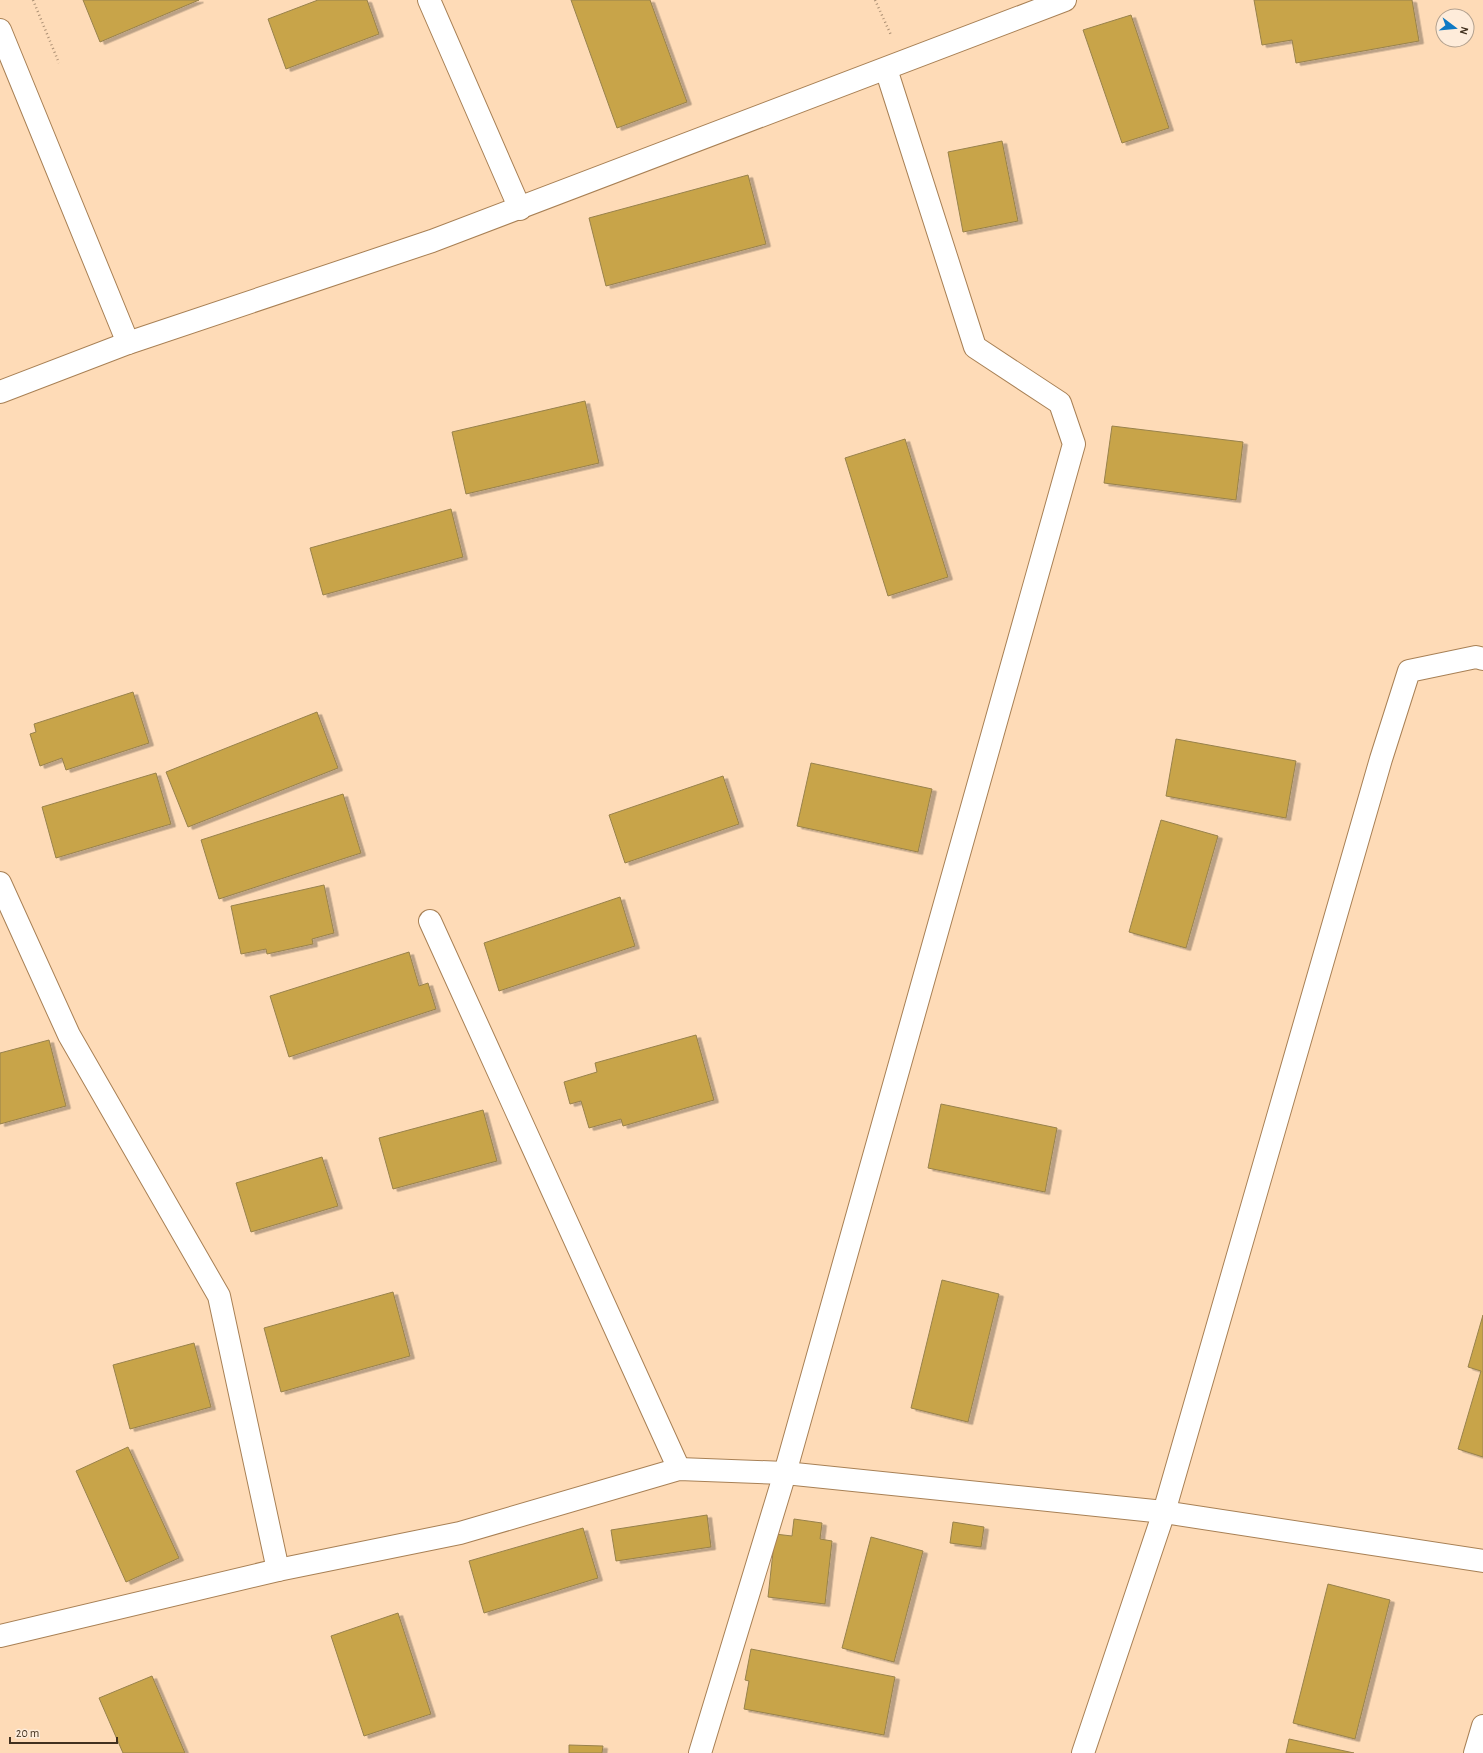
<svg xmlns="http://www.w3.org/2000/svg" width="1483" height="1753" font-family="'Alegreya Sans',sans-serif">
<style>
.building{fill:#c8a44a;stroke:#98824c;filter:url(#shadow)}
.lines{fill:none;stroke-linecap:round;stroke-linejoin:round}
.street-casing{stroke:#a88055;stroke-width:24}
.path{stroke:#ad9175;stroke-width:2.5;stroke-dasharray:1 3;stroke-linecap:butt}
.street{stroke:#fff;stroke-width:22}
</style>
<defs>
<filter id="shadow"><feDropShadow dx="4.5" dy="2.5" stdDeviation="0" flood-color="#0004"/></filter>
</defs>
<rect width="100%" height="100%" fill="#fedbb7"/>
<!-- building -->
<g class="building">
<polygon points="83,0 199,0 100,42"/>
<polygon points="318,0 367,0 379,34 286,69 268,19"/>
<polygon points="571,0 650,0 687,102 617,128"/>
<polygon points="1254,0 1412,0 1419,41 1296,63 1292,40 1262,45"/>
<polygon points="1131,15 1169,128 1122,143 1083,30"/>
<polygon points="1002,141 1018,221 963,232 948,152"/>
<polygon points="748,175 766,244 606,286 589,218"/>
<polygon points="585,401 599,463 466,494 452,432"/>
<polygon points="1112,426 1243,442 1236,500 1104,483"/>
<polygon points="905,439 948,577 888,596 845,458"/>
<polygon points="451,509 463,557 323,595 310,548"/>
<polygon points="133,692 149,743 66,770 62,758 40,766 30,734 36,732 34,724"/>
<polygon points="317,712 338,768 188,827 166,772"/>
<polygon points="1176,739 1296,761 1286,818 1166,796"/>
<polygon points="811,763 932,789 918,852 797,826"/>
<polygon points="156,773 171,824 56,858 42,807"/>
<polygon points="723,776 739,824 625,863 609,815"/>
<polygon points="343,794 361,853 219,899 201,840"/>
<polygon points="1161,820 1218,836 1186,948 1129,932"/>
<polygon points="324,885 334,933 312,939 313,944 267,954 266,949 241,954 231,906"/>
<polygon points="620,897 635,946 499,991 484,943"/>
<polygon points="409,952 419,986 428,983 436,1009 289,1057 270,996"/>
<polygon points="696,1035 714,1100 623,1126 621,1119 589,1128 581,1101 570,1104 564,1082 597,1072 595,1063"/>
<polygon points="49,1040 66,1106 0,1124 0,1053"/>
<polygon points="941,1104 1057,1128 1045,1192 928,1168"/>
<polygon points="483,1110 497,1161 393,1189 379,1138"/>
<polygon points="322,1157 338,1206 251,1232 236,1183"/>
<polygon points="942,1280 999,1294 968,1422 911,1408"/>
<polygon points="393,1292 410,1356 281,1392 264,1328"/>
<polygon points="1483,1315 1483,1457 1458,1449 1481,1371 1468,1367"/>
<polygon points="194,1343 211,1407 130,1429 113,1365"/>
<polygon points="128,1447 179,1558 126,1582 76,1471"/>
<polygon points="707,1515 711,1547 616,1561 611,1530"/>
<polygon points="794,1519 822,1523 820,1539 832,1541 825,1604 768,1597 775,1534 792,1536"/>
<polygon points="953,1522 984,1527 981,1547 950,1543"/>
<polygon points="583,1528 598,1578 484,1613 469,1561"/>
<polygon points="871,1537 923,1551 894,1662 842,1648"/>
<polygon points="1328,1584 1390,1600 1355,1739 1293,1723"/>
<polygon points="398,1613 431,1714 364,1736 331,1636"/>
<polygon points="751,1649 895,1677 884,1735 744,1709 749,1681 745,1680"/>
<polygon points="152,1676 185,1753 123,1753 99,1698"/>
<polygon points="1289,1739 1354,1753 1286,1753"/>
<polygon points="569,1745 603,1746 602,1753 569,1753"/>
</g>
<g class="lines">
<defs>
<g id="street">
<polyline points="429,0 520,209"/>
<polyline points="0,30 128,343"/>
<polyline points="0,392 128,343 432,241 1065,0"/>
<polyline points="0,883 69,1035 219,1296 278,1570"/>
<polyline points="430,921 679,1469"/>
<polyline points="0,1636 278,1570 460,1533 679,1469 785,1473 1164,1512 1483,1561"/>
<polyline points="700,1753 785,1473 1074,444 1060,403 975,347 886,69"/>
<polyline points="1083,1753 1164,1512 1381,759 1409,671 1476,657 1483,659"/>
<polyline points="1475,1753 1483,1726"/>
</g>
</defs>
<!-- street casing -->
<use href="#street" class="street-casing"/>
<!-- path -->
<g class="path">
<polyline points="33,0 59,63"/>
<polyline points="875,0 891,35"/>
</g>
<!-- street -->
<use href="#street" class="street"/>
</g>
<!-- north arrow -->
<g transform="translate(1455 28) rotate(106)"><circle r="19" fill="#feecda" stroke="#b2a18f"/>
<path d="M0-3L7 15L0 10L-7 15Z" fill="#0e79c4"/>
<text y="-6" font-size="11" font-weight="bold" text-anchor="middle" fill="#41301e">N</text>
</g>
<!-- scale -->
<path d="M10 1737v6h107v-6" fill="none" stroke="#41301e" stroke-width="2"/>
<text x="16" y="1737" font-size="12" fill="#41301e" stroke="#feecda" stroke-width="3" paint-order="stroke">20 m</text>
</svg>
